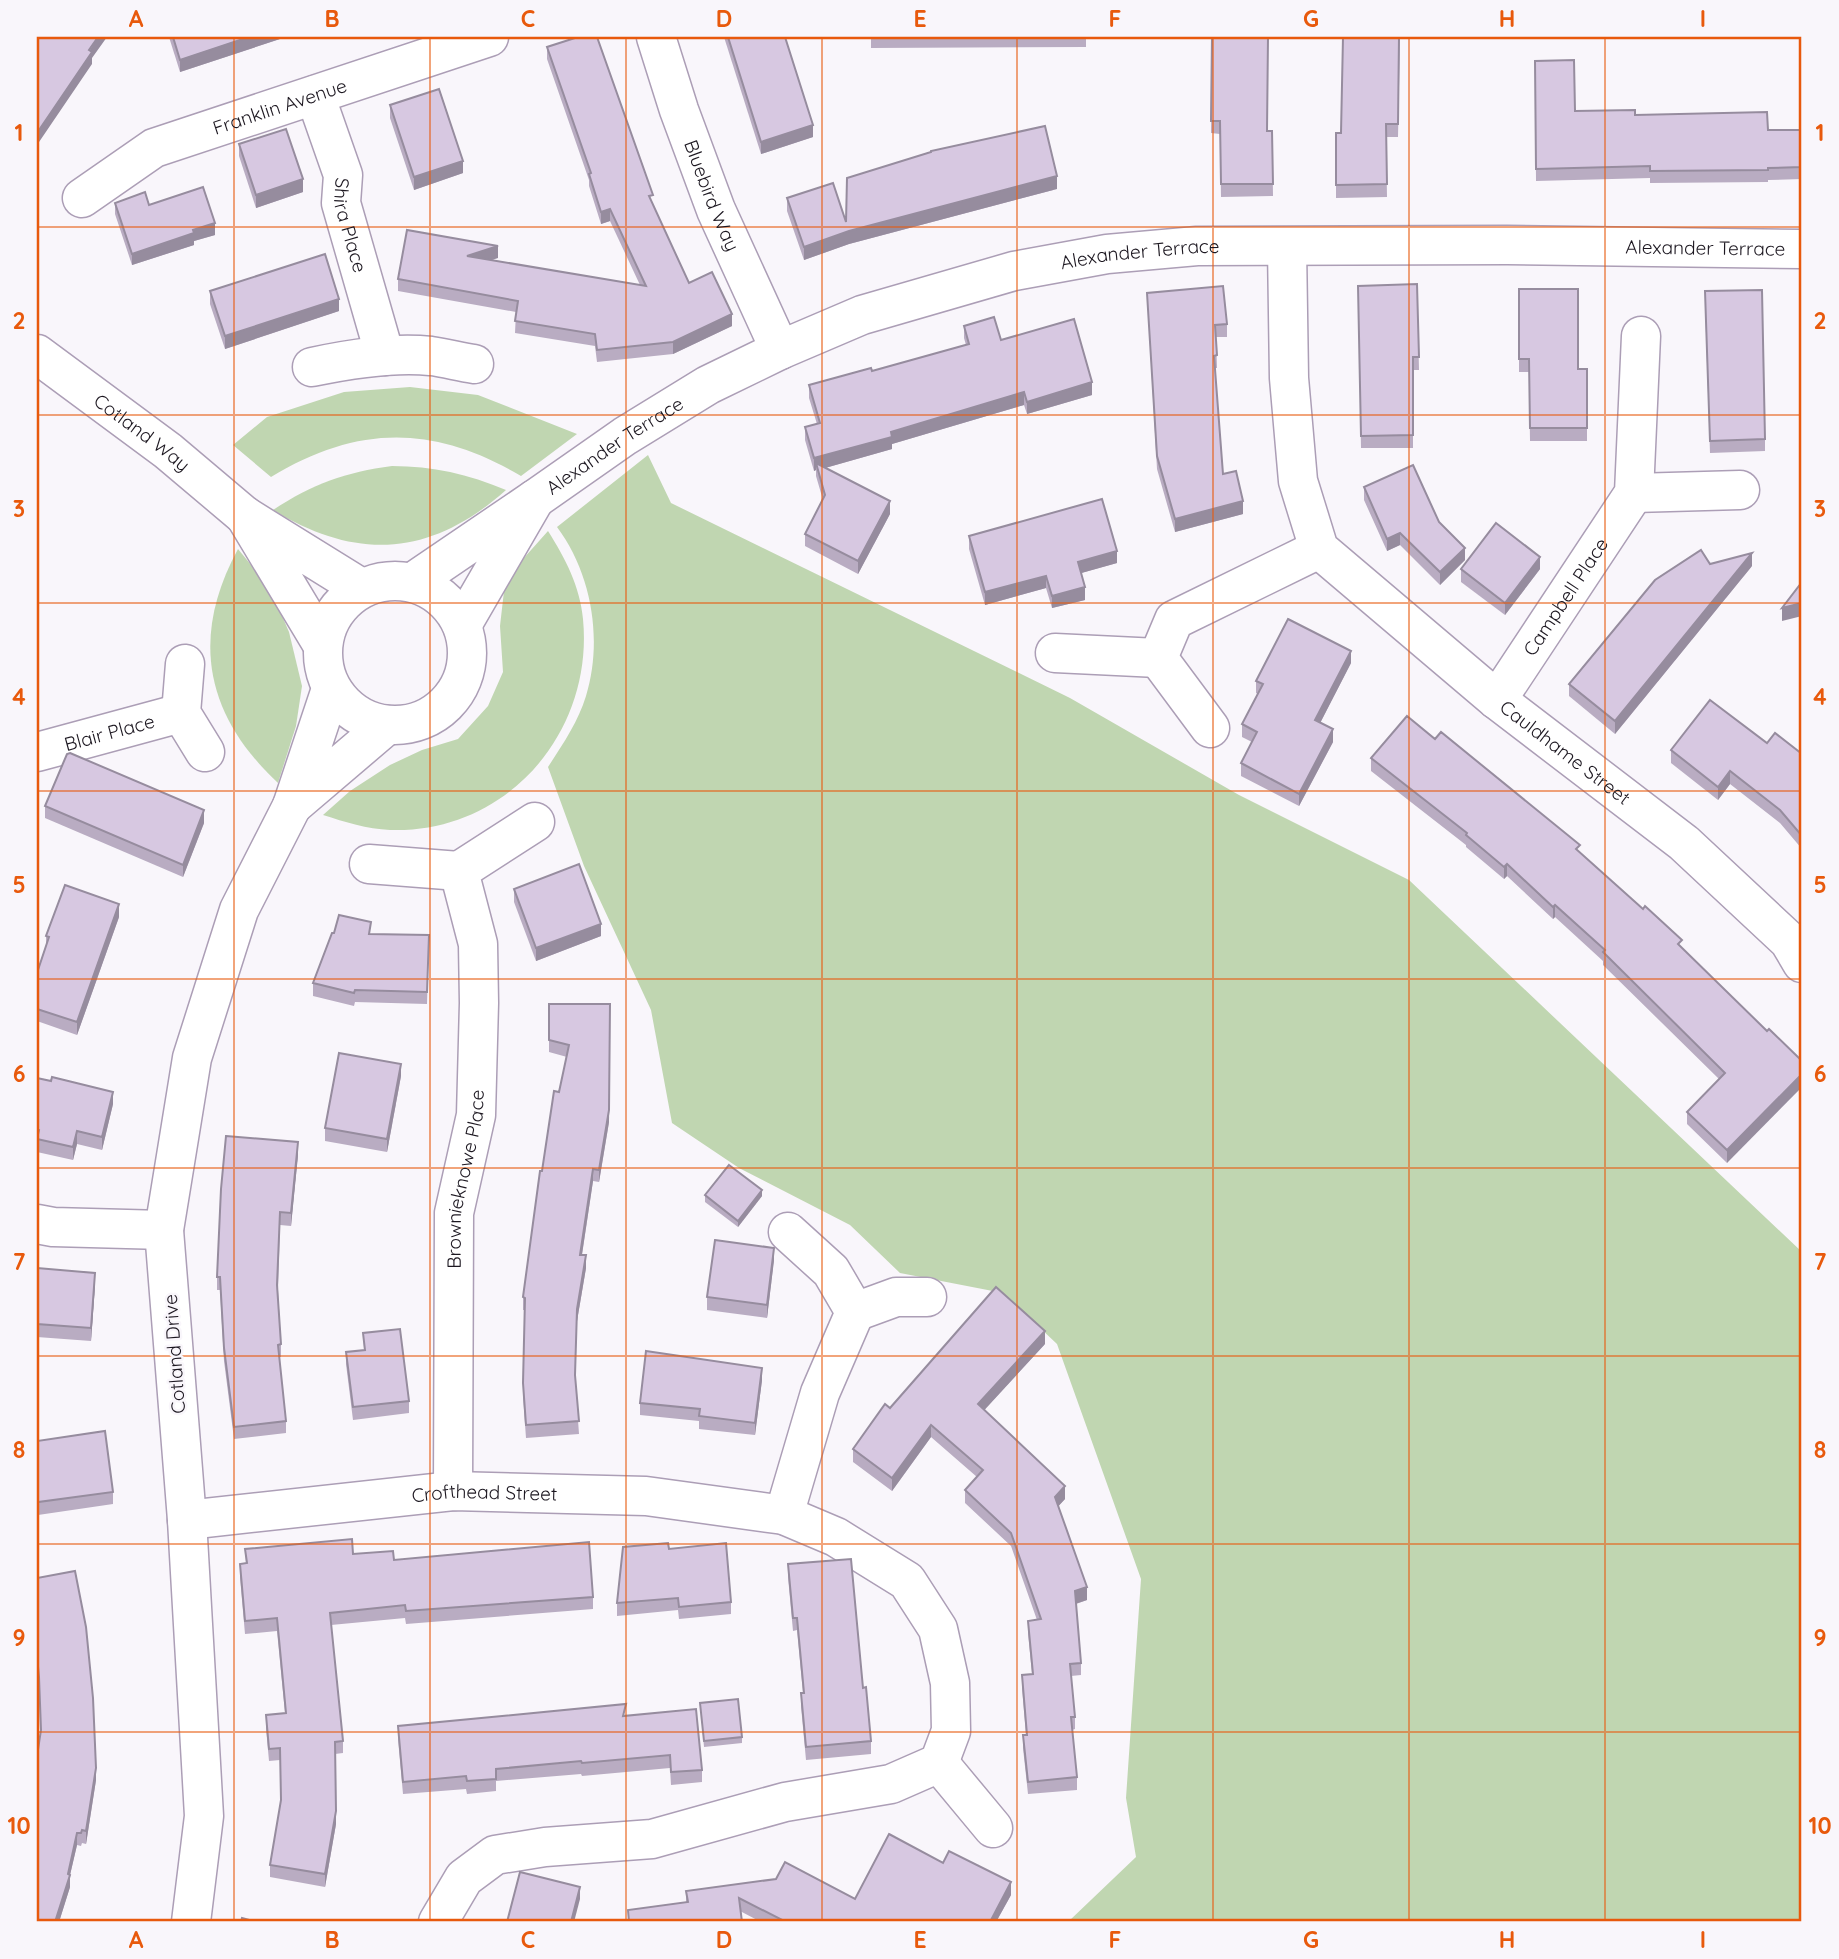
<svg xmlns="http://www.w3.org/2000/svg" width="1839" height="1959" font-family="Quicksand,sans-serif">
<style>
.green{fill:#c0d6b1}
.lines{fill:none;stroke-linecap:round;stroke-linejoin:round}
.minor-casing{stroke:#ac9eb6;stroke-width:41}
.minor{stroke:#fff;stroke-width:38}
.wall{fill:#b9acc2}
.shaded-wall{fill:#968c9e}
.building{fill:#d7c8e1;stroke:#968c9e;stroke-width:2}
.grid{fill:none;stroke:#e8590c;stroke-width:2;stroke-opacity:0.55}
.labels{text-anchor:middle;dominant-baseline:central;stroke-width:5;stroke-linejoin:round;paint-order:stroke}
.street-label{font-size:19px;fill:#1c1720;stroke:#f9f6fb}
.neatline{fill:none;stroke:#e8590c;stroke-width:2.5}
.grid-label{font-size:23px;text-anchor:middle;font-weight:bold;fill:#e8590c}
</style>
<rect width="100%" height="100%" fill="#f9f6fb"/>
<!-- green -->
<g class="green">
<path d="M410,387L478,395L577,434L521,476C433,424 357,425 271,477L233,445L267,417L344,392Z"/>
<path d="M648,455L671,503L1070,698L1239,795L1409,880L1802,1252V1922H1007L1009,1919L1069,1921L1136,1857L1126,1798L1141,1579L1057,1344L1003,1293L900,1273L850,1225L739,1168L672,1123L651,1010L584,866L548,767C563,744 578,722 586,696C603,640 592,574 557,527Z"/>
<path d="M392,466C433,466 468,474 506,490C432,556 358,562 273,510C312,484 346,472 392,466Z"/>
<path d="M548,531C565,558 580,586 583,619C594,732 507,834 390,830C367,829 345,822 323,815L350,791L390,765L422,750L458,739L488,706L503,672L500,626L504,591L523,559Z"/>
<path d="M238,549L270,588L289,632L302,686L296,726L278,783C205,715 190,637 238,549Z"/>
</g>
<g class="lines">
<defs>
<g id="minor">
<path id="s1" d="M656,37L679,110L716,210L780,350"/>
<path id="s2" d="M315,95L343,175L341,203L385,356"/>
<path id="s3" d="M82,198L154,148L489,37"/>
<path id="s4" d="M1287,247L1289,378L1298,481L1319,549L1497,700L1684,843L1789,941L1802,963"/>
<path id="s5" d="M37,354L168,451L245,516"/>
<path d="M312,367C350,359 392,352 431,356C446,358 460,362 474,364"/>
<polyline points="1634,493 1740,490"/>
<path id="s6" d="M535,499L625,436L708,385L780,350L862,315L1014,271L1107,254L1197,246L1507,245L1802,249"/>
<circle cx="395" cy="653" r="72"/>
<polyline points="413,582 535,499 462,625"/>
<polyline points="322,644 245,516 361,588"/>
<polyline points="1055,653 1158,658"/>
<polyline points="185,664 181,713 205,752"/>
<polyline points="331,689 292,806 387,725"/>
<path id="s7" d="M1497,700L1634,493L1641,336"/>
<polyline points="1210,728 1158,658 1174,620 1319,549"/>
<path id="s8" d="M37,752L181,713"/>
<polyline points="369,864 459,871"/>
<polyline points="37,1224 53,1227 164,1230"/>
<polyline points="855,1312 896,1297 927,1297"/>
<path id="s9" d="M453,1491L454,1213L476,1115L479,1003L478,944L459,871L535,822"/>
<polyline points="784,1515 820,1393 855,1312 831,1271 788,1232"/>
<path id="s10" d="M187,1520L453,1491L646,1496L784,1515L836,1537L907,1581L938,1629L950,1683L951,1731L939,1763L891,1784L785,1802L652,1839L545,1847L495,1855L464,1878L438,1922"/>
<polyline points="939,1763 993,1828"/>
<polyline points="191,1922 204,1816 187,1520 164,1230 192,1058 239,910 292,806"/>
</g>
</defs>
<!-- minor casing -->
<use href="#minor" class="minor-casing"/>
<!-- minor -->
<use href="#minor" class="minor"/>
</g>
<!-- wall -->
<g class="wall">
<polygon points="169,37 286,37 180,72"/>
<polygon points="724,37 785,37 813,137 761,154"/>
<polygon points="871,37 1086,37 1086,47 871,48"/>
<polygon points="1212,37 1267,131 1272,131 1273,196 1221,197 1220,134 1211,133"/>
<polygon points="1400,37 1398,137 1386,137 1387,197 1336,198 1336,133 1341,133"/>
<polygon points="547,47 653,205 689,283 732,326 673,354 597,362 595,346 515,333 516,312 398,291 398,279 498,258 491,260 640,285 610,221 601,224 589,186 589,180 547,59"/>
<polygon points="1535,61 1575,111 1635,115 1768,130 1802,130 1802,179 1768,180 1768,182 1650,183 1650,178 1536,181"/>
<polygon points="390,105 463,173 414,190 390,118"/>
<polygon points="239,144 303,192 256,208 239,156"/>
<polygon points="1057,189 849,244 804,260 787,211 787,198 846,222"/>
<polygon points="115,203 149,205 215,235 194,241 194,245 132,265 115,214"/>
<polygon points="1417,284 1419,370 1413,370 1413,448 1361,448 1358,286"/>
<polygon points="1519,289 1578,369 1587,369 1587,441 1530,441 1529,372 1519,372"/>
<polygon points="210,291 339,311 225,349 210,304"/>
<polygon points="1147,293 1227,324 1227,337 1216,337 1217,368 1215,368 1223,474 1243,514 1175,532 1157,469"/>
<polygon points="1705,304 1765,439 1765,451 1710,453"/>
<polygon points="964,326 1001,340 1092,395 1027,414 1024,405 892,444 892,449 825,468 890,514 858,574 805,546 805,534 823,500 816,476 816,470 814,471 805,440 805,427 817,424 809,398 809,385 872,371 966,345 964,338"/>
<polygon points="1364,487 1465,560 1440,585 1400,545 1387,551 1364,500"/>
<polygon points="969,536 1117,563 1081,573 1085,600 1052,608 1046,588 985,605 969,549"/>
<polygon points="1752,566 1615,734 1569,696 1569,684"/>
<polygon points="1461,569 1540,569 1505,615 1461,582"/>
<polygon points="1351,663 1320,723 1333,742 1299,806 1241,776 1241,763 1252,742 1242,737 1242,724 1258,694 1256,693 1256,681"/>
<polygon points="1435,739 1580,853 1682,948 1767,1031 1727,1163 1687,1124 1687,1112 1719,1079 1603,965 1603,961 1555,917 1553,919 1507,876 1504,879 1466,847 1466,845 1371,771 1371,758"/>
<polygon points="1767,743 1802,754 1802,849 1780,823 1730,784 1718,800 1671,763 1671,750"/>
<polygon points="45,806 204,823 183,877 45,818"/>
<polygon points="514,889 601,936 536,961 514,902"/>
<polygon points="119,917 77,1035 37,1021 37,973 46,946 46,936"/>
<polygon points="371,934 429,935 427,1004 355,1002 354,1006 313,996 313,983"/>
<polygon points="549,1004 609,1122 599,1182 593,1181 582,1255 586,1268 577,1321 575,1378 579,1434 526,1438 523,1396 525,1310 523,1310 523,1297 559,1092 567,1057 549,1052"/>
<polygon points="401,1076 387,1152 325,1141 325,1128"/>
<polygon points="37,1078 113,1104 102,1150 77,1144 73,1160 37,1152"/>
<polygon points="298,1155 291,1226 280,1225 278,1290 281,1344 281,1357 279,1357 286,1421 286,1433 234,1439 224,1361 220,1290 217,1290 217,1277"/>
<polygon points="705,1195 762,1196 738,1227 705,1202"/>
<polygon points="774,1260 767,1318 707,1310 707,1297"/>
<polygon points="37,1268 95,1285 91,1341 37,1337"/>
<polygon points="363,1333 409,1401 409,1413 353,1420 346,1364 346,1352 364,1350"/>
<polygon points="1045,1344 984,1410 1065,1499 1058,1506 1087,1600 1076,1604 1081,1663 1081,1675 1071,1676 1075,1717 1075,1729 1072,1730 1077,1777 1077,1790 1028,1794 1023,1748 1023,1735 1026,1735 1022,1688 1022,1675 1032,1674 1028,1633 1028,1621 1037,1620 1011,1546 965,1503 965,1490 977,1477 931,1437 892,1491 853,1462 853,1449 890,1408"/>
<polygon points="762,1380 755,1435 699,1429 699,1421 640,1415 640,1403"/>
<polygon points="37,1441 113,1492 113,1504 38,1515"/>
<polygon points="245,1549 353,1554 394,1560 593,1597 593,1609 406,1624 405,1618 331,1625 343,1741 343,1753 335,1754 336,1824 325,1887 270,1877 270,1865 281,1802 280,1760 269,1761 266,1728 266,1715 285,1713 277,1631 245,1634 240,1577 240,1564 246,1564"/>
<polygon points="669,1549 731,1602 731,1614 679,1619 678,1610 617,1616 617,1603"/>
<polygon points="788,1564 863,1688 871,1741 871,1754 806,1760 801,1706 801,1693 803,1693 797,1630 793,1631 788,1577"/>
<polygon points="37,1578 96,1780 86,1844 82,1843 81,1846 77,1845 70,1875 70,1887 59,1922 37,1922 40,1732 39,1690 37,1669"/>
<polygon points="700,1703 742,1737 742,1743 704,1747"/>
<polygon points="626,1716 702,1770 702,1782 671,1785 670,1768 582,1776 581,1774 496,1781 496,1791 467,1794 466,1789 403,1794 398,1739 398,1726"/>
<polygon points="943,1863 1011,1895 996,1922 761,1922 740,1911 742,1922 628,1922 628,1910 686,1902 686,1891 855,1899"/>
</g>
<!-- shaded-wall -->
<g class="shaded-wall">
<polygon points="98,37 107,37 92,58 92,64 37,145 37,133"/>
<polygon points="249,37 286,37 180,72 180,60"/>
<polygon points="813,125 813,137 761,154 761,142"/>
<polygon points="463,161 463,173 414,190 414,177"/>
<polygon points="1057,176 1057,189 849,244 804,260 804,247 849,231"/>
<polygon points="303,179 303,192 256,208 256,195"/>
<polygon points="610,209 610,221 601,224 601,212"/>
<polygon points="215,223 215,235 194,241 194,245 132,265 132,254 193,230"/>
<polygon points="498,246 498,258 467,268 467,256"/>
<polygon points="339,299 339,311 225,349 225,336"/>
<polygon points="732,314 732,326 673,354 673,342"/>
<polygon points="1092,382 1092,395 1027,414 1027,402"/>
<polygon points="1024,392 1024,405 892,444 892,449 818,470 816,463 816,470 814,471 814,458 891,432"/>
<polygon points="890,501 890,514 858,574 858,561"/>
<polygon points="1243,501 1243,514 1175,532 1175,519"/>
<polygon points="1400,533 1400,545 1387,551 1387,539"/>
<polygon points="1465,548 1465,560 1440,585 1440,572"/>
<polygon points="1117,551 1117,563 1078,574 1078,562"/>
<polygon points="1752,553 1752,566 1615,734 1615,721"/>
<polygon points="1540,557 1540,569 1505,615 1505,603"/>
<polygon points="1046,576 1046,588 985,605 985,592"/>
<polygon points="1085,587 1085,600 1052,608 1052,596"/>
<polygon points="1802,603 1802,616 1782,621 1782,608"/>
<polygon points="1351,651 1351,663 1315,733 1315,720"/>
<polygon points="1333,729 1333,742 1299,806 1299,794"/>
<polygon points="1730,771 1730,784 1718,800 1718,787"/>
<polygon points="204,810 204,823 183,877 183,865"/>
<polygon points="1507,864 1507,876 1504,879 1504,867"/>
<polygon points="119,904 119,917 77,1035 77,1022"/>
<polygon points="1555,905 1555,917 1553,919 1553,907"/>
<polygon points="601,924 601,936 536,961 536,948"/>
<polygon points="610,1016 609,1122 599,1182 599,1170"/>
<polygon points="401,1064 401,1076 387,1152 387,1139"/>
<polygon points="1802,1074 1802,1087 1727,1163 1727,1150"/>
<polygon points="113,1092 113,1104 102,1150 102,1137"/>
<polygon points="77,1131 77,1144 73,1160 73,1147"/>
<polygon points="298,1142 298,1155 291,1226 291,1213"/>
<polygon points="593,1169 593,1181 580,1267 580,1255"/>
<polygon points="762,1190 762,1196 738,1227 738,1221"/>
<polygon points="774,1248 774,1260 767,1318 767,1305"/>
<polygon points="586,1255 586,1268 577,1321 577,1309"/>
<polygon points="95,1273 95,1285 91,1341 91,1328"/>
<polygon points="1045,1331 1045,1344 978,1417 978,1404"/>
<polygon points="762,1368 762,1380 755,1435 755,1423"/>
<polygon points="931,1425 931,1437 892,1491 892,1478"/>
<polygon points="1065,1486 1065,1499 1055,1510 1055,1497"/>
<polygon points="1087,1587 1087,1600 1075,1604 1075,1591"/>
<polygon points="96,1768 96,1780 86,1844 86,1831"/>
<polygon points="336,1811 336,1824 325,1887 325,1874"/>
<polygon points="77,1833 77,1845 70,1875 70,1887 59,1922 55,1922 68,1874"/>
<polygon points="1011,1882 1011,1895 996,1922 990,1922"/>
<polygon points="580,1887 580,1899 574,1922 571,1922"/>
</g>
<!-- building -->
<g class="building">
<polygon points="37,37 98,37 89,50 92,52 37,133"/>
<polygon points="173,37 249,37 180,60"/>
<polygon points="578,37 597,37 653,195 649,196 689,283 712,272 732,314 673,342 597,350 595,334 515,321 518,301 398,279 407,230 498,246 467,256 646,286 610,209 601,212 589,174 591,173 547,47"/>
<polygon points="728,37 785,37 813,125 761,142"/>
<polygon points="1212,37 1268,37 1267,131 1272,131 1273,184 1221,184 1220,121 1211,121"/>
<polygon points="1343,37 1399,37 1398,124 1386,124 1387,184 1336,185 1336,133 1341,133"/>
<polygon points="1574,60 1575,111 1635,110 1635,115 1767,112 1768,130 1802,130 1802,167 1768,168 1768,170 1650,171 1650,166 1536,169 1535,61"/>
<polygon points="439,89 463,161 414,177 390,105"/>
<polygon points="1045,126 1057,176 849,231 804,247 787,198 833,183 846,222 847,178 931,152 931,151"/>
<polygon points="286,129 303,179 256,195 239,144"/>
<polygon points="203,187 215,223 193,230 194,233 132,254 115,203 145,192 149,205"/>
<polygon points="325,254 339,299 225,336 210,291"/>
<polygon points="1417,284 1419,357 1413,357 1413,435 1361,436 1358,286"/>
<polygon points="1223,286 1227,324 1215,325 1217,355 1214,356 1223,474 1236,471 1243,501 1175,519 1157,456 1147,293"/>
<polygon points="1519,289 1578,289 1578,369 1587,369 1587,428 1530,428 1529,359 1519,359"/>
<polygon points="1762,290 1765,439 1710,441 1705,291"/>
<polygon points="994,317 1001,340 1074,319 1092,382 1027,402 1024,392 891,432 892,437 814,458 805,427 820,423 809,385 871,368 872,371 969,344 964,326"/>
<polygon points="816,463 890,501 858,561 805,534 825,495"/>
<polygon points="1413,465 1439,522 1465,548 1440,572 1400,533 1387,539 1364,487"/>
<polygon points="1102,499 1117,551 1078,562 1085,587 1052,596 1046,576 985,592 969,536"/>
<polygon points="1496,523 1540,557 1505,603 1461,569"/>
<polygon points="1701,550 1710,564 1752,553 1615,721 1569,684 1655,580"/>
<polygon points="1802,582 1802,603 1782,608"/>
<polygon points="1288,619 1351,651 1315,720 1333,729 1299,794 1241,763 1257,732 1242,724 1263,684 1256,681"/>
<polygon points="1710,700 1767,743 1775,733 1802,754 1802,836 1780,810 1730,771 1718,787 1671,750"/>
<polygon points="1407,716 1435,739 1441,732 1580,845 1576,849 1643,909 1645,906 1682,940 1678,944 1767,1031 1769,1029 1802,1061 1802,1074 1727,1150 1687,1112 1725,1073 1603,952 1605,950 1555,905 1553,907 1507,864 1504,867 1466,835 1467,833 1371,758"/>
<polygon points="70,753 204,810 183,865 45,806 67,754"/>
<polygon points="579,864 601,924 536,948 514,889"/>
<polygon points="65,885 119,904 77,1022 37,1009 37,973 49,937 46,936"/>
<polygon points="339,915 371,922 369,934 429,935 427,992 355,990 354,993 313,983 332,933 334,933"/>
<polygon points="549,1004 610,1004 609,1110 599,1170 593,1169 580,1255 586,1255 577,1309 575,1375 579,1421 526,1425 523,1383 525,1298 523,1297 540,1171 542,1171 554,1091 559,1092 569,1045 549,1040"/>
<polygon points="339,1053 401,1064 387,1139 325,1128"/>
<polygon points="52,1077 113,1092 102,1137 77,1131 73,1147 37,1139 39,1130 37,1129 37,1078 51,1081"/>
<polygon points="226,1136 298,1142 291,1213 280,1212 277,1285 281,1344 278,1345 286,1421 234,1427 224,1348 220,1277 217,1277 221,1189"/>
<polygon points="729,1165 762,1190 738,1221 705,1195"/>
<polygon points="715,1240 774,1248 767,1305 707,1297"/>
<polygon points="37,1268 95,1273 91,1328 37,1324"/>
<polygon points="996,1287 1045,1331 978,1404 1065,1486 1055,1497 1087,1587 1075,1591 1081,1663 1070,1664 1075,1717 1071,1717 1077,1777 1028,1782 1023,1735 1027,1735 1022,1675 1033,1674 1028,1621 1041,1619 1011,1533 965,1490 983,1470 931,1425 892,1478 853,1449 885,1404 890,1408"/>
<polygon points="400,1329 409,1401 353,1407 346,1352 365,1350 363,1333"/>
<polygon points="646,1351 762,1368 755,1423 699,1416 700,1409 640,1403"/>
<polygon points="105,1431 113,1492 38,1502 37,1441"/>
<polygon points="352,1539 353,1554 393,1551 394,1560 589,1542 593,1597 406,1611 405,1605 330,1613 343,1741 335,1742 336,1811 325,1874 270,1865 281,1800 280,1748 269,1749 266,1715 286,1713 277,1618 245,1621 240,1564 247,1563 245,1549"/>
<polygon points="668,1543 669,1549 726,1543 731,1602 679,1607 678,1598 617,1603 623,1547"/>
<polygon points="851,1559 863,1688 866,1687 871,1741 806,1747 801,1693 804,1693 797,1618 793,1618 788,1564"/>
<polygon points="75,1571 86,1627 93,1698 96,1768 86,1831 82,1830 81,1833 77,1833 68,1874 70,1875 55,1922 37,1922 37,1756 41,1730 39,1677 37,1656 37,1578"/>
<polygon points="738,1699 742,1737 704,1741 700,1703"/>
<polygon points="626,1704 623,1716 696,1709 702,1770 671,1772 670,1755 582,1763 581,1761 496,1769 496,1779 467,1781 466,1776 403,1782 398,1726"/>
<polygon points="889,1834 943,1863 949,1851 1011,1882 990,1922 786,1922 739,1898 742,1922 629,1922 628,1910 688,1902 686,1891 776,1879 785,1862 855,1899"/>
<polygon points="520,1872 580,1887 571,1922 507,1922"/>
<polygon points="242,1918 257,1922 241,1922"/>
</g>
<!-- grid -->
<path class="grid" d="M234,37V1922M430,37V1922M626,37V1922M822,37V1922M1017,37V1922M1213,37V1922M1409,37V1922M1605,37V1922M37,227H1802M37,415H1802M37,603H1802M37,791H1802M37,979H1802M37,1168H1802M37,1356H1802M37,1544H1802M37,1732H1802"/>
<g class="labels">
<!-- street labels -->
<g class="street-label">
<text stroke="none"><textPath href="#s3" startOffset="220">Franklin Avenue</textPath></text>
<text stroke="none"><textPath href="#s1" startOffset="168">Bluebird Way</textPath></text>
<text stroke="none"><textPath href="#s2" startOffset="136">Shira Place</textPath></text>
<text stroke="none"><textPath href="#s6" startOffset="1228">Alexander Terrace</textPath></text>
<text stroke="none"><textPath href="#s6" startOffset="662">Alexander Terrace</textPath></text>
<text stroke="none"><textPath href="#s5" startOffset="131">Cotland Way</textPath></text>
<text stroke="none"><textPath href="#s6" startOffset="96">Alexander Terrace</textPath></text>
<text stroke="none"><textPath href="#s7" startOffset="124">Campbell Place</textPath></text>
<text stroke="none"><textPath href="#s8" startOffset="75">Blair Place</textPath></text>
<text stroke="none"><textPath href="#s4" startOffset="625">Cauldhame Street</textPath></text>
<text stroke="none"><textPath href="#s9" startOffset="313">Brownieknowe Place</textPath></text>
<text transform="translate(174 1354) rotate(-94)">Cotland Drive</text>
<text stroke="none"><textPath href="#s10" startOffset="299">Crofthead Street</textPath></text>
</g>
</g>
<!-- border -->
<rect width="1839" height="1959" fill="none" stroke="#f9f6fb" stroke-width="77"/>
<rect x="38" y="38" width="1762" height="1882" class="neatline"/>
<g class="grid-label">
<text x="136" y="27">A</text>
<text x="332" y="27">B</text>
<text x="528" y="27">C</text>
<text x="724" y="27">D</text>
<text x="920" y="27">E</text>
<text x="1115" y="27">F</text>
<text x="1311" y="27">G</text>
<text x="1507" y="27">H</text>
<text x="1703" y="27">I</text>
<text x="19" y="141">1</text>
<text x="1820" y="141">1</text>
<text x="19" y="329">2</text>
<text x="1820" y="329">2</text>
<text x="19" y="517">3</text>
<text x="1820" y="517">3</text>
<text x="19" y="705">4</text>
<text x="1820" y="705">4</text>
<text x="19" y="893">5</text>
<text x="1820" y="893">5</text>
<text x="19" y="1082">6</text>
<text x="1820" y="1082">6</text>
<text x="19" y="1270">7</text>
<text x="1820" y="1270">7</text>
<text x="19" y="1458">8</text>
<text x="1820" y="1458">8</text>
<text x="19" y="1646">9</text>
<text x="1820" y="1646">9</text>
<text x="19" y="1834">10</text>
<text x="1820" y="1834">10</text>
<text x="136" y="1948">A</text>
<text x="332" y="1948">B</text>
<text x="528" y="1948">C</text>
<text x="724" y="1948">D</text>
<text x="920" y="1948">E</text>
<text x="1115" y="1948">F</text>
<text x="1311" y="1948">G</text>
<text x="1507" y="1948">H</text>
<text x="1703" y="1948">I</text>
</g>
</svg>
